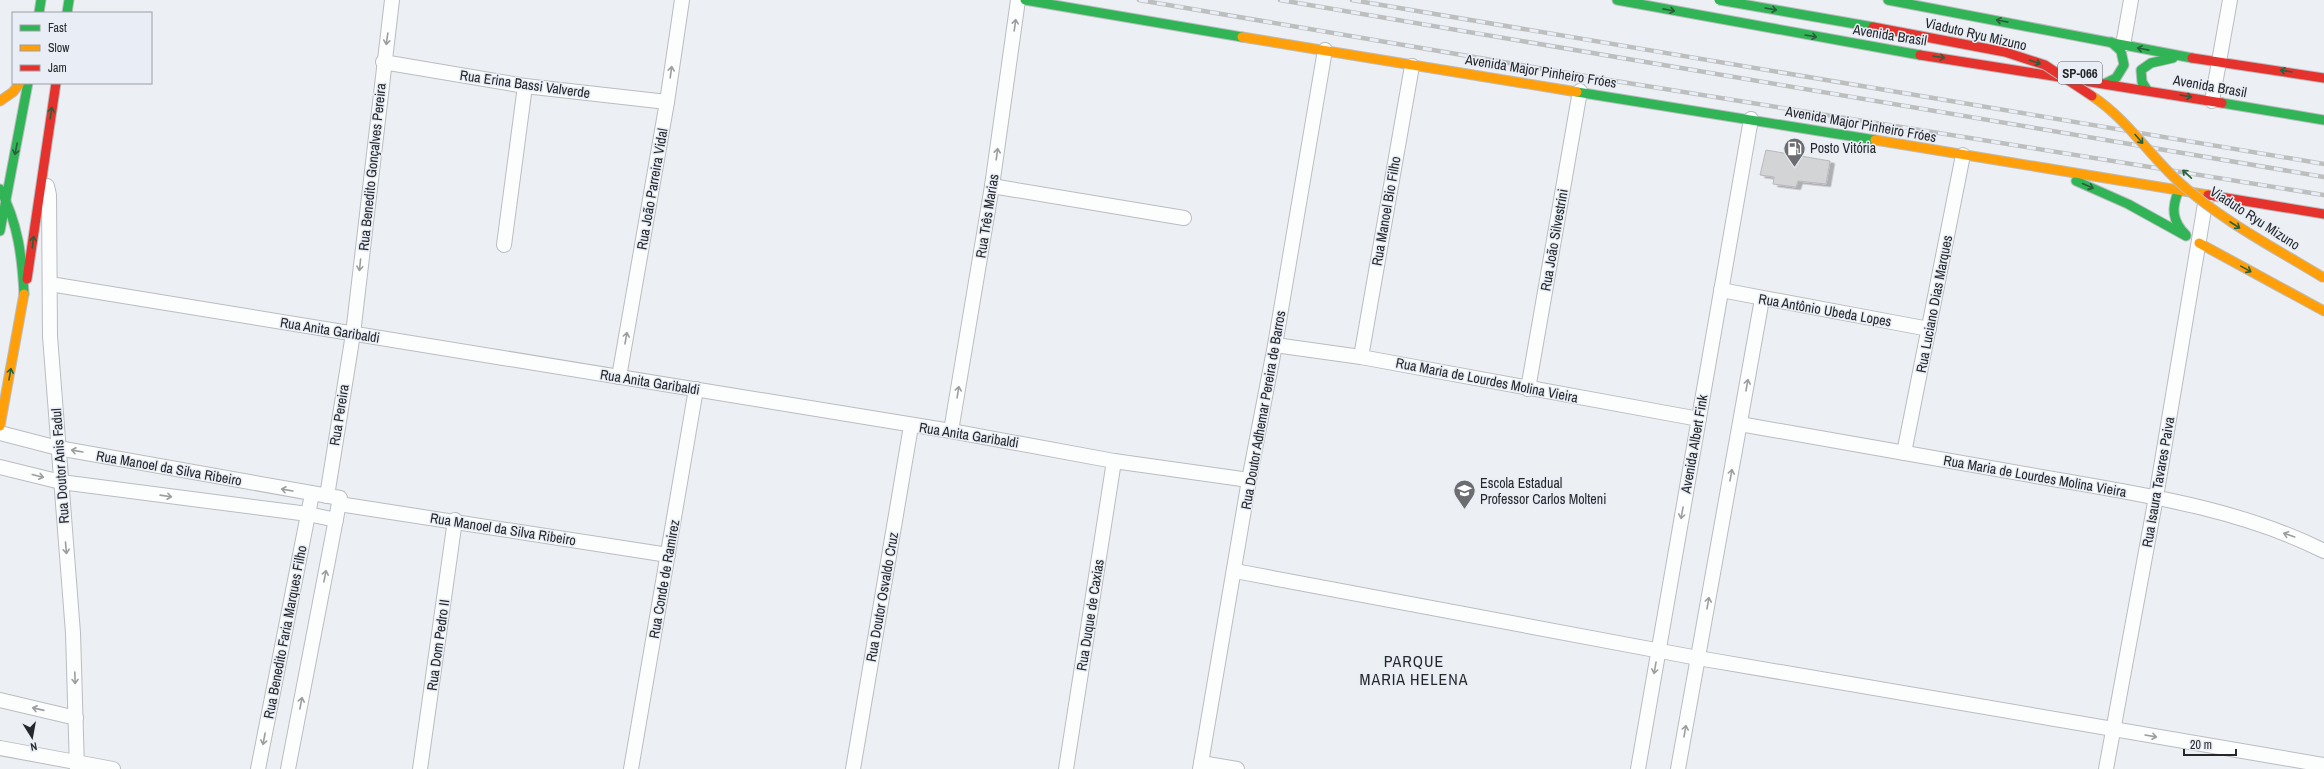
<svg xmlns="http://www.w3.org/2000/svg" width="2324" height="769" font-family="'Archivo Narrow',sans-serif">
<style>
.building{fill:#d3d4d6;stroke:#b9b9bb;filter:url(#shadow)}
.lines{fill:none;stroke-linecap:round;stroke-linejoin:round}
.street-casing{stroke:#babdc0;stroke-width:16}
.fast-casing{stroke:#babdc0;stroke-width:11}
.slow-casing{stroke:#babdc0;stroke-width:11}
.jam-casing{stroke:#babdc0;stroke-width:11}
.street{stroke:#fcfdfd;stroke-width:14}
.fast{stroke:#30b455;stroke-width:9}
.slow{stroke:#ff9f0a;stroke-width:9}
.jam{stroke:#e5322d;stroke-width:9}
.rail-casing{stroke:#bdbebe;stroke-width:4.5}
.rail{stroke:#e9eef6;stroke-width:3;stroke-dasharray:9;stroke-linecap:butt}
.fast-bridge-casing{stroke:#babdc0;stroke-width:11;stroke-linecap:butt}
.slow-bridge-casing{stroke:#babdc0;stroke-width:11;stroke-linecap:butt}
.jam-bridge-casing{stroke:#babdc0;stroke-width:11;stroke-linecap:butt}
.fast-bridge{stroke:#30b455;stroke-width:9}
.slow-bridge{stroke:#ff9f0a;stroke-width:9}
.jam-bridge{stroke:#e5322d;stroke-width:9}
.oneway{stroke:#295f3b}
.oneway2{stroke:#9b9d9e}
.labels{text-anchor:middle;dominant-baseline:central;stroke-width:3;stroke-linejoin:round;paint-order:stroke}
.shield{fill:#e9eef6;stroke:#606367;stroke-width:1}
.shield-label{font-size:13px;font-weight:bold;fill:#25272a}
.street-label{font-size:14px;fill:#25272a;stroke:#e9eef6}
.poi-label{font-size:14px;fill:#25272a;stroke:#e9eef6;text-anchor:start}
.quarter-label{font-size:16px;letter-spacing:1px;fill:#25272a;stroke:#e9eef6}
</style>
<defs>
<filter id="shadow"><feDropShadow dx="4.5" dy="2.5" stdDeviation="0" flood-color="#0004"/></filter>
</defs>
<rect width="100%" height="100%" fill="#eceff3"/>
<!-- building -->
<polygon class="building" points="1766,150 1830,161 1826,184 1798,181 1796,187 1773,184 1774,177 1760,175"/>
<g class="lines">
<defs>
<g id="street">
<polyline points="2123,45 2131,0"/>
<polyline points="383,62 525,86 667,102"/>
<polyline points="2212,101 2230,0"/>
<polyline points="47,186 49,195 50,336 73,633 77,769"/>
<polyline points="992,186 1184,218"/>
<polyline points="504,245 525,86"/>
<polyline points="50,284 951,431 1114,461 1249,480"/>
<polyline points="1721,290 1929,329"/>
<polyline points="1275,345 1361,357 1699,419"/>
<polyline points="1361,357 1412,66"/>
<polyline points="619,377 667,102 682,0"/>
<polyline points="1528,389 1580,91"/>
<path d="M1740,424C1844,443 1949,460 2053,479C2145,495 2240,509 2324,551"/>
<polyline points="951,431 992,186 1018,0"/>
<polyline points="0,433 58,448 340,498 288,769"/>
<polyline points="1904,453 1963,155"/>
<polyline points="0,467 61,482 308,514 336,520"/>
<polyline points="327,496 353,334 392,0"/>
<polyline points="339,504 668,555"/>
<polyline points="1235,571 1698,658 2324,765"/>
<polyline points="0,700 76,718"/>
<polyline points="0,748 113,769"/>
<polyline points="1201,763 1237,769"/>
<polyline points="258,769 312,494"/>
<polyline points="420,769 455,520"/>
<polyline points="631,769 696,389"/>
<polyline points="853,769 911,426"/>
<polyline points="1066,769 1114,461"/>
<polyline points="1200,769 1249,480 1275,345 1325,50"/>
<polyline points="1638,769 1751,119"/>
<polyline points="1678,769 1762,299"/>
<polyline points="2106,769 2156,497 2206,198"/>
</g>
<g id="fast">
<polyline points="1025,0 1242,37"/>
<polyline points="1617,0 1920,55"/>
<polyline points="1888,0 2192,58"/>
<polyline points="39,13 41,0"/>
<polyline points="67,13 69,0"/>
<polyline points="2106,83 2116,78 2124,65 2121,51 2111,42"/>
<polyline points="2147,90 2142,82 2141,70 2151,63 2173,58"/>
<polyline points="1577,92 1875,140"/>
<polyline points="2222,103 2324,120"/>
<polyline points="2076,181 2128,204 2186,236"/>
<path d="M0,189C18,223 22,256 24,294"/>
<path d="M2179,190C2171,208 2172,221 2186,235"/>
<polyline points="0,231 28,83"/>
</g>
<g id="slow">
<polyline points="1242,37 1577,92"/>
<polyline points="0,101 13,92 20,83"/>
<polyline points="1875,140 2208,195"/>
<polyline points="2199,243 2324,311"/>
<polyline points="0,426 24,294"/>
</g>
<g id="jam">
<polyline points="1920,55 2222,103"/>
<polyline points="2192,58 2324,78"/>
<polyline points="2208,195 2324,214"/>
<polyline points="27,279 56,83"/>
</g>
</defs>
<!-- street casing -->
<use href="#street" class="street-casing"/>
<!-- fast casing -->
<use href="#fast" class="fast-casing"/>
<!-- slow casing -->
<use href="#slow" class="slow-casing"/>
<!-- jam casing -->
<use href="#jam" class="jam-casing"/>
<!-- street -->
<use href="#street" class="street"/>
<!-- fast -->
<use href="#fast" class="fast"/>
<!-- slow -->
<use href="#slow" class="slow"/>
<!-- jam -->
<use href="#jam" class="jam"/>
<defs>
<g id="rail">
<polyline points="1139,0 1603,79 2324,195"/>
<polyline points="1280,0 2324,177"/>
<polyline points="1352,0 2324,164"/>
</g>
</defs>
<!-- rail casing -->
<use href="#rail" class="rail-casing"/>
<!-- rail -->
<use href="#rail" class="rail"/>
<defs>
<polyline id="fast-bridge" points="1719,0 1873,27"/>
<path id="slow-bridge" d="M2092,96C2127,119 2149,155 2179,182C2222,221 2275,248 2324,278"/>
<polyline id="jam-bridge" points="1873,27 2005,52 2045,65 2092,96"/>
</defs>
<!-- fast-bridge casing -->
<use href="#fast-bridge" class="fast-bridge-casing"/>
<!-- slow-bridge casing -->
<use href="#slow-bridge" class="slow-bridge-casing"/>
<!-- jam-bridge casing -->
<use href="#jam-bridge" class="jam-bridge-casing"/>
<!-- fast-bridge -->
<use href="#fast-bridge" class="fast-bridge"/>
<!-- slow-bridge -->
<use href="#slow-bridge" class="slow-bridge"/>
<!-- jam-bridge -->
<use href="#jam-bridge" class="jam-bridge"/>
</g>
<!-- one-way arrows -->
<defs><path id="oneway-shaft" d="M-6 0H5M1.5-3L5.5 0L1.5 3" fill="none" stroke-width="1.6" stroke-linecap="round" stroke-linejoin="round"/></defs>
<g class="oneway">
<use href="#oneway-shaft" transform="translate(1771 9) rotate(10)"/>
<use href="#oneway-shaft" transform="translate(1669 10) rotate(11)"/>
<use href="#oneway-shaft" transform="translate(2002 21) rotate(-169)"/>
<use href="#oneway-shaft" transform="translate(1811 36) rotate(10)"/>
<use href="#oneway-shaft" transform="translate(2143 49) rotate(-169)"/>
<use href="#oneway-shaft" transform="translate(1939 57) rotate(9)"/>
<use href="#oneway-shaft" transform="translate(2035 62) rotate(19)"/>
<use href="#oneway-shaft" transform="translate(2286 71) rotate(-171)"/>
<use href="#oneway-shaft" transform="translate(2186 96) rotate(10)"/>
<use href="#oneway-shaft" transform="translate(51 113) rotate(-81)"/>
<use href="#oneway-shaft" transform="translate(2139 139) rotate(49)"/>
<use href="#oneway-shaft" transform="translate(16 149) rotate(101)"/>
<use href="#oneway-shaft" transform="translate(2187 174) rotate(-137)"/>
<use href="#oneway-shaft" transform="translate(2088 186) rotate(24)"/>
<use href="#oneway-shaft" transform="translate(2235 225) rotate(33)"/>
<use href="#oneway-shaft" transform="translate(33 242) rotate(-83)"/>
<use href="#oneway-shaft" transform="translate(2246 269) rotate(29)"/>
<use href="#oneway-shaft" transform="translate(10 374) rotate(-80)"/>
</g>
<g class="oneway2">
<use href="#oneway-shaft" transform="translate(1015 25) rotate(-82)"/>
<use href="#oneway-shaft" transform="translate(387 39) rotate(98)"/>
<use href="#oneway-shaft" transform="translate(671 72) rotate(-82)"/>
<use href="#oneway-shaft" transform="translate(997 154) rotate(-82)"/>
<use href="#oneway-shaft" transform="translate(360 265) rotate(96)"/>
<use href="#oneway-shaft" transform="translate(626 338) rotate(-80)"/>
<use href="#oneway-shaft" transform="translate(1747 385) rotate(-80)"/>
<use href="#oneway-shaft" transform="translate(958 392) rotate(-81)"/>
<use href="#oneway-shaft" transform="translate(77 451) rotate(-170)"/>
<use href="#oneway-shaft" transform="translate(1731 475) rotate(-80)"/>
<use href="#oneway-shaft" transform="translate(38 476) rotate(14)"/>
<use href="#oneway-shaft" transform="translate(287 490) rotate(-170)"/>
<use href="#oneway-shaft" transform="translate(166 496) rotate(8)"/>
<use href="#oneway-shaft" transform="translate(1682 513) rotate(100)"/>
<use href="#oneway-shaft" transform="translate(2289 535) rotate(-161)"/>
<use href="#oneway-shaft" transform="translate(66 548) rotate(85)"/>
<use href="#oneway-shaft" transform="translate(325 576) rotate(-79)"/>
<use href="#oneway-shaft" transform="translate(1708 603) rotate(-80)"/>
<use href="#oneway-shaft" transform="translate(1655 668) rotate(100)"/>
<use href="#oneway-shaft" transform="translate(75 678) rotate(88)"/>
<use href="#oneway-shaft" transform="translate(301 703) rotate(-79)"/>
<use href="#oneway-shaft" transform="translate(38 709) rotate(-167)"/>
<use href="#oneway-shaft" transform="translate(1685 731) rotate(-80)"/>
<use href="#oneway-shaft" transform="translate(2151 736) rotate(10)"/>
<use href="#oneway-shaft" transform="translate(264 739) rotate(101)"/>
</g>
<!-- icons -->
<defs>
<symbol id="fuel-pin" viewBox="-11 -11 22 30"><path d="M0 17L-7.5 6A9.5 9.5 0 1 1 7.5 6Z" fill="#6b6d70" stroke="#e9eef6"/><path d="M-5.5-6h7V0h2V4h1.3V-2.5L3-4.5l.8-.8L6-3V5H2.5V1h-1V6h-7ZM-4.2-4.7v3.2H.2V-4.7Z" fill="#fff"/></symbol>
<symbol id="school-pin" viewBox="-11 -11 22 30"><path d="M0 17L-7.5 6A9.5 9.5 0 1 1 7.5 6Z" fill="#6b6d70" stroke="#e9eef6"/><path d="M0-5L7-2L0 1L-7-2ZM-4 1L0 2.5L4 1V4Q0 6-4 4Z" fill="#fff"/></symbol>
</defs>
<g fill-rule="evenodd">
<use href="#fuel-pin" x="1782" y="136" width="25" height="34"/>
<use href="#school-pin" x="1452" y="478" width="25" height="34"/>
</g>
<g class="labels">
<!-- shield labels -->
<rect class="shield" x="2058" y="62" width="44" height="22" rx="3"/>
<g class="shield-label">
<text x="2080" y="73">SP-066</text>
</g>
<!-- street labels -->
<g class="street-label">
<text transform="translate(1976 34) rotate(13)">Viaduto Ryu Mizuno</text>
<text transform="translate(1890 35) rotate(9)">Avenida Brasil</text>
<text transform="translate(1541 71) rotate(9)">Avenida Major Pinheiro Fróes</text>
<text transform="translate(525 84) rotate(8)">Rua Erina Bassi Valverde</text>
<text transform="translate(2210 86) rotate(10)">Avenida Brasil</text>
<text transform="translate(1861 124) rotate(10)">Avenida Major Pinheiro Fróes</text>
<text transform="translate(372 167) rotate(-84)">Rua Benedito Gonçalves Pereira</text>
<text transform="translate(652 189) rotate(-80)">Rua João Parreira Vidal</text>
<text transform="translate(1386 211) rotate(-80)">Rua Manoel Bio Filho</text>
<text transform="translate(987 216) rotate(-81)">Rua Três Marias</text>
<text transform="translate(2255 218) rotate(33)">Viaduto Ryu Mizuno</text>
<text transform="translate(1554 240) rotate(-80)">Rua João Silvestrini</text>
<text transform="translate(1934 304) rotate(-79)">Rua Luciano Dias Marques</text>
<text transform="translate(1825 310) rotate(10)">Rua Antônio Ubeda Lopes</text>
<text transform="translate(330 330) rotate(9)">Rua Anita Garibaldi</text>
<text transform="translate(1487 380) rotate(11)">Rua Maria de Lourdes Molina Vieira</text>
<text transform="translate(650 382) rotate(9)">Rua Anita Garibaldi</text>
<text transform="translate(1263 410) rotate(-80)">Rua Doutor Adhemar Pereira de Barros</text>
<text transform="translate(339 415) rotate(-81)">Rua Pereira</text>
<text transform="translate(969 435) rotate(9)">Rua Anita Garibaldi</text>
<text transform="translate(1694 444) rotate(-80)">Avenida Albert Fink</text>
<text transform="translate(60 466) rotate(-94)">Rua Doutor Anis Fadul</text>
<text transform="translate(169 468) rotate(10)">Rua Manoel da Silva Ribeiro</text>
<text transform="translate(2035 476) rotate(10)">Rua Maria de Lourdes Molina Vieira</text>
<text transform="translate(2158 482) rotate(-80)">Rua Isaura Tavares Paiva</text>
<text transform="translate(503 529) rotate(9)">Rua Manoel da Silva Ribeiro</text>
<text transform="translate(664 579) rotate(-80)">Rua Conde de Ramirez</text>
<text transform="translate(882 597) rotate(-80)">Rua Doutor Osvaldo Cruz</text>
<text transform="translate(1090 615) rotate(-81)">Rua Duque de Caxias</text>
<text transform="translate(285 632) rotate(-79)">Rua Benedito Faria Marques Filho</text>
<text transform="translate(438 645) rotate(-82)">Rua Dom Pedro II</text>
</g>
<!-- poi labels -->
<g class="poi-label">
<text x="1810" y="148">Posto Vitória</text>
<text x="1480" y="483">Escola Estadual<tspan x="1480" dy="16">Professor Carlos Molteni</tspan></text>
</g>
<!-- quarter labels -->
<g class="quarter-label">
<text x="1414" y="661">PARQUE<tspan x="1414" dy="18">MARIA HELENA</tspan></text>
</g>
</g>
<!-- legend -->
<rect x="12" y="12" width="140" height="72" fill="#e9eef6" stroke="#9b9ea4"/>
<rect x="20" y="25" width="20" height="6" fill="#30b455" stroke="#9b9ea4"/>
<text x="48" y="32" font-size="12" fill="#25272a">Fast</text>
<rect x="20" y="45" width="20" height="6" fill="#ff9f0a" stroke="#9b9ea4"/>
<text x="48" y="52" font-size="12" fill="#25272a">Slow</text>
<rect x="20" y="65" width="20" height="6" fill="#e5322d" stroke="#9b9ea4"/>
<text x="48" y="72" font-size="12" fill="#25272a">Jam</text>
<!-- north arrow -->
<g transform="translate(32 737) rotate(169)" stroke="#e9eef6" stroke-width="3" paint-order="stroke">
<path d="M0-3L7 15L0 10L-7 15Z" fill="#25272a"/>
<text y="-6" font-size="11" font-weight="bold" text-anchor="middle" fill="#25272a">N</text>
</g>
<!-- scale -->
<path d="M2184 749v6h52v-6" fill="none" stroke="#25272a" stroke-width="2"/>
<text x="2190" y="749" font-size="12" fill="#25272a" stroke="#e9eef6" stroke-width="3" paint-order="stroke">20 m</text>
</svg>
